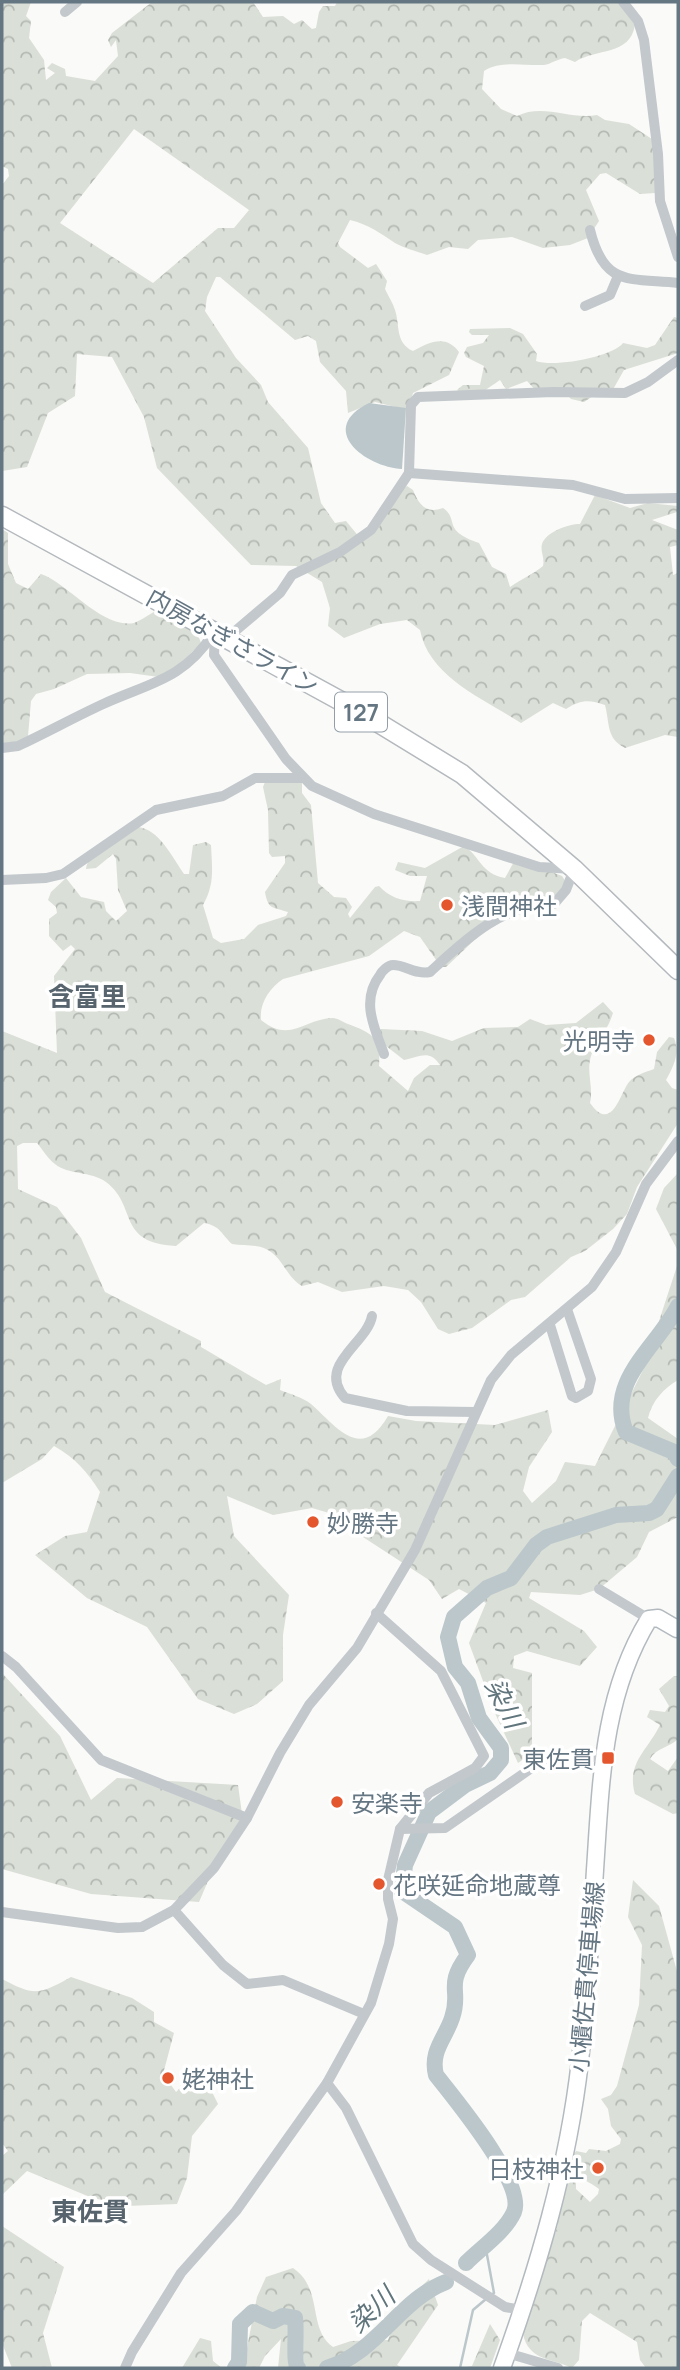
<svg xmlns="http://www.w3.org/2000/svg" width="680" height="2370" font-family="Manrope,'Noto Sans JP',sans-serif">
<style>
.forest{fill:url(#forest-crowns);fill-rule:evenodd}
.water{fill:#bbc7cb}
.lines{fill:none;stroke-linecap:round;stroke-linejoin:round}
.stream{stroke:#bbc7cb;stroke-width:2.5}
.river{stroke:#bbc7cb;stroke-width:16}
.secondary-casing{stroke:#b3babf;stroke-width:19}
.trunk-casing{stroke:#b4b9bd;stroke-width:21}
.minor{stroke:#c3c8cc;stroke-width:10}
.secondary{stroke:#fff;stroke-width:16}
.trunk{stroke:#fff;stroke-width:18}
.poi-dot{fill:#e4572e;stroke:#fff;stroke-width:2.5}
.labels{text-anchor:middle;dominant-baseline:central;stroke-width:7;stroke-linejoin:round;paint-order:stroke}
.shield{fill:#fff;stroke:#939fa8;stroke-width:2}
.shield-label{font-size:23px;font-weight:bold;fill:#657683}
.street-label{font-size:24px;fill:#657683;stroke:#fff}
.poi-label{font-size:24px;fill:#657683;stroke:#fff;text-anchor:start}
.neighbourhood-label{font-size:26px;font-weight:bold;fill:#57646e;stroke:#fff}
.water-label{font-size:26px;font-style:italic;fill:#60757c;stroke:#fff}
</style>
<defs>
<pattern id="forest-crowns" width="20" height="18" patternUnits="userSpaceOnUse" patternTransform="scale(1.75)"><rect width="20" height="18" fill="#dadfd7"/><path d="M2 6a3 3 0 1 1 6 0M12 15a3 3 0 1 1 6 0" fill="none" stroke="#b4b9b4"/></pattern>
</defs>
<rect width="100%" height="100%" fill="#fafaf8"/>
<!-- forest -->
<g class="forest">
<path d="M2,2H31L26,16L31,21L29,38L44,60L46,80L55,73L47,68L52,63L65,69L66,76L95,81L118,56L116,40L111,47L108,40L112,33L152,2H253L263,17L283,16L294,24L302,20L312,29L316,28L319,12L323,6H335L337,2H619L635,25C630,56 596,48 575,62L565,58C557,59 551,64 544,65C524,66 501,60 484,71L482,89L501,109L517,116C543,103 570,120 597,115L605,120L629,124L655,141V193L640,194L606,173L600,174L586,190L599,221L588,238L570,245L543,248L512,237L478,240L468,249L449,247L427,255C416,251 404,248 395,243C380,233 368,224 350,220L338,243L340,247L368,268L376,264L387,281L385,289C388,296 393,303 395,310C400,325 395,343 413,351C429,342 446,334 459,352L449,375L413,393L409,406L404,409L375,402L348,413L346,391L320,362L316,341L308,336L295,340L220,277H216L207,297L205,311L236,358L261,385L268,402L308,448L321,503L335,523L346,521L360,538L380,526L378,521L401,490L407,486L413,490C419,505 426,514 443,508C460,520 441,530 479,543L492,567L506,574L510,587C521,579 534,574 543,566C545,558 540,551 542,544C546,532 568,524 580,524L595,495L630,508L648,503L678,506L677,512L652,520L678,530V545L670,547L673,575L678,573V737L665,735L625,748C606,738 610,724 605,705C589,699 580,700 566,709L553,703L521,723C484,699 429,677 420,630L407,620L380,624L344,638L328,626L330,608L322,582L296,566L251,565L157,468L144,417L112,357L77,354L75,396L48,413L27,467L2,471V185L9,176L8,169L2,166ZM134,129L249,210L234,228H218L153,283L60,223Z"/>
<path d="M674,317L678,318V353L624,370L611,393L593,396L584,402L571,399L566,394L537,392L527,381L506,389L500,380L481,393H460L457,390L463,385H480L484,366L466,357L464,353L467,347L483,343L489,335H472L469,332L470,329L510,328L523,334L537,354L536,361C555,368 614,356 623,343L647,348L655,345Z"/>
<path d="M2,529L8,533V564L16,583L28,589L41,574C69,584 102,629 134,623C140,621 148,615 154,612C171,620 196,623 201,643L166,678L130,673L87,674L54,689L36,694L31,701L28,736L17,744L2,745Z"/>
<path d="M265,782L302,783V793L311,805L318,883L334,897L346,898L352,907L348,914L350,918L375,887L379,886C390,898 404,902 420,901L427,876H410L395,870L398,862L425,868L464,846C481,857 480,873 505,878L516,858L562,876L566,882L561,900L503,913L446,967H441L420,937L404,931L369,956L283,979C270,988 259,1003 261,1020C290,1044 306,1018 333,1018C337,1018 343,1022 348,1024C372,1033 381,1037 379,1066L408,1091L414,1078L430,1065H440C429,1049 420,1057 404,1060L386,1046L377,1032L381,1029L422,1031L452,1041L484,1028L518,1027L530,1019L546,1025L576,1023L603,1002L613,1013C608,1029 599,1039 592,1053C585,1071 594,1086 590,1103C612,1134 620,1093 629,1082C635,1075 646,1072 654,1069L657,1052L669,1037L674,1038C680,1053 674,1066 666,1080L672,1088L678,1090V1123L637,1187L627,1214L613,1229L585,1251L571,1257L525,1297L511,1300L472,1328L449,1334L438,1329L421,1302L408,1290L384,1286L342,1292L318,1282L302,1286C286,1277 283,1257 266,1249C256,1244 244,1246 232,1244C221,1234 221,1226 204,1223L176,1246C116,1243 138,1206 106,1182C91,1171 68,1175 55,1164C48,1159 43,1150 37,1143H23L17,1146L18,1189L57,1207L81,1238L105,1292L201,1341V1347L266,1385L281,1379L280,1390C290,1394 302,1397 311,1404C336,1426 361,1463 388,1416L416,1421L495,1425L548,1410L552,1432L529,1467L523,1491L532,1503L556,1481L565,1462L595,1466L643,1370L678,1263V1380C664,1388 652,1401 648,1418L678,1439V1517L649,1532L637,1557L599,1589L580,1595L531,1592L529,1598L584,1631L597,1647L580,1666L527,1651L514,1656L513,1668L532,1673V1753L518,1763L494,1711L469,1643L486,1603L459,1589L442,1599L429,1580L363,1537L336,1515L312,1508L273,1515L227,1496L234,1536L289,1595L283,1635V1681L257,1704L234,1714L198,1699L147,1627L87,1598L35,1555L65,1536L87,1532L100,1492C87,1471 75,1458 54,1446L42,1459L2,1483V1031L57,1053L54,976L75,949L71,945L63,951L49,936V919L57,913L56,907L48,900L51,892L66,878L81,897L104,902L106,911L116,921L127,911L118,890L116,859L113,854L96,868L86,869C88,848 126,841 138,827C159,829 173,858 184,874H189L193,845L206,842L211,845C212,868 215,884 203,905L213,938L221,943L244,939L258,925L286,916L288,912C273,907 268,910 265,892L285,863V856L272,857L269,853L268,810L263,787Z"/>
<polygon points="678,1173 678,1251 656,1209 664,1188"/>
<polygon points="2,1673 60,1736 91,1800 117,1778 238,1785 243,1821 214,1867 199,1902 91,1894 2,1869"/>
<path d="M674,1676H678V1739C670,1747 656,1748 650,1759L668,1771L678,1757V1813L673,1814L635,1794C626,1763 648,1750 660,1725L647,1717L650,1710L665,1712L669,1706L659,1689Z"/>
<path d="M633,1880L659,1906L678,1975V2368H646L640,2360L637,2342L590,2313L582,2321L579,2360L572,2368C549,2357 525,2361 522,2327L557,2228L565,2175L570,2174L576,2183V2189L590,2202L598,2194L599,2189C584,2177 576,2181 568,2162L576,2151L586,2153L589,2149L606,2151L620,2144L621,2139L611,2126L608,2109L601,2099L611,2095L617,2086L639,2005L642,1945L628,1917Z"/>
<path d="M71,1977L132,1998L154,2012V2022L174,2033L163,2074L176,2092L188,2080L193,2081L194,2069L199,2066L218,2104L192,2136L187,2178L177,2204L126,2206L90,2197L27,2171L2,2195V2156L8,2151L2,2143V1979C34,1996 39,1995 71,1977Z"/>
<polygon points="2,2226 64,2267 43,2333 52,2368 12,2368 2,2343"/>
<path d="M293,2268C324,2289 307,2329 333,2347L351,2341L388,2340L399,2309L429,2279L438,2305L397,2365L403,2368H278L281,2339L265,2356L259,2368H243L257,2297L266,2277Z"/>
<polygon points="490,2324 500,2340 490,2368 461,2368 472,2366"/>
<polygon points="200,2338 211,2341 213,2361 222,2368 182,2368"/>
</g>
<!-- water -->
<path class="water" d="M369,403L406,408L402,469C365,467 316,429 369,403Z"/>
<g class="lines">
<!-- stream -->
<g class="stream">
<polyline points="485,2244 494,2293 491,2295"/>
<polyline points="460,2368 473,2310 486,2299"/>
</g>
<!-- river -->
<g class="river">
<path d="M678,1306C658,1346 605,1381 626,1432L674,1452L678,1459"/>
<path d="M466,2263C481,2248 505,2232 514,2212C526,2184 454,2098 436,2075C430,2051 445,2039 452,2018C462,1990 444,1987 468,1955L455,1927L402,1891L405,1865L429,1812L465,1785L490,1773L501,1760V1748L479,1718L468,1683L455,1667L448,1637L454,1617L487,1588L511,1578L536,1545L547,1537L616,1515L649,1513L657,1509L678,1476"/>
<path d="M235,2368L239,2362L240,2324L253,2312L273,2321L283,2316L295,2318C297,2331 293,2363 298,2368"/>
<path d="M327,2368C377,2353 399,2300 446,2282"/>
</g>
<defs>
<path id="secondary" d="M502,2368C538,2268 568,2167 580,2061C587,1997 591,1934 595,1870C601,1783 602,1696 649,1619L658,1618L677,1629L678,1627"/>
<polyline id="trunk" points="2,516 359,711 462,774 574,869 678,970"/>
</defs>
<!-- secondary casing -->
<use href="#secondary" class="secondary-casing"/>
<!-- trunk casing -->
<use href="#trunk" class="trunk-casing"/>
<!-- minor -->
<g class="minor">
<polyline points="623,2 638,21 644,40 658,154 660,201 678,257"/>
<polyline points="65,12 77,2"/>
<path d="M590,230C604,287 629,278 678,283"/>
<polyline points="585,306 610,295 618,276"/>
<polyline points="409,473 573,485 625,499 678,498"/>
<path d="M215,632L214,655L286,759L312,786L374,814L458,841L539,867L574,869L566,890L554,904C504,903 466,939 430,972C415,975 406,965 393,965C388,965 382,971 380,975C360,1001 375,1029 384,1054"/>
<polyline points="227,638 280,593 292,575 340,552 371,530 409,473 411,405 418,397 553,392 625,393 648,382 678,360"/>
<path d="M2,748L18,746C46,733 73,718 101,705C148,683 182,681 213,634"/>
<polyline points="2,880 46,878 63,874 156,810 223,796 255,778 303,778"/>
<path d="M372,1316C367,1344 316,1365 345,1398L407,1411L475,1412"/>
<polyline points="550,1325 572,1396 576,1398 588,1391 591,1379 567,1309"/>
<polyline points="599,1589 649,1619"/>
<polyline points="2,1656 16,1667 101,1760 247,1818"/>
<polyline points="400,1829 445,1828 546,1758 602,1757"/>
<polyline points="174,1910 223,1965 247,1984 283,1980 364,2014"/>
<polyline points="2,1912 118,1928 142,1927 174,1910 214,1868 247,1818 280,1753 309,1705 357,1648 415,1550 491,1380 511,1355 592,1287 616,1252 646,1184 678,1141"/>
<polyline points="327,2083 346,2108 413,2244 431,2260 505,2307 522,2310"/>
<polyline points="507,2353 558,2368"/>
<polyline points="125,2368 132,2352 181,2273 236,2211 327,2083 371,2003 389,1944 393,1919 388,1899 388,1880 400,1829 429,1793 475,1768 484,1756 441,1671 376,1613"/>
</g>
<!-- secondary -->
<use href="#secondary" class="secondary"/>
<!-- trunk -->
<use href="#trunk" class="trunk"/>
</g>
<!-- markers -->
<g class="poi-dot">
<circle cx="447" cy="905" r="7"/>
<circle cx="649" cy="1040" r="7"/>
<circle cx="313" cy="1522" r="7"/>
<rect x="601" y="1751" width="14" height="14" rx="3.5"/>
<circle cx="337" cy="1802" r="7"/>
<circle cx="379" cy="1884" r="7"/>
<circle cx="168" cy="2078" r="7"/>
<circle cx="598" cy="2168" r="7"/>
</g>
<g class="labels">
<!-- shield labels -->
<rect class="shield" x="335" y="692.5" width="52" height="39" rx="5"/>
<g class="shield-label">
<text x="361" y="712">127</text>
</g>
<!-- street labels -->
<g class="street-label">
<text transform="translate(233 641) rotate(29)">内房なぎさライン</text>
<text transform="translate(586 1977) rotate(-85)">小櫃佐貫停車場線</text>
</g>
<!-- poi labels -->
<g class="poi-label">
<text x="461" y="905">浅間神社</text>
<text x="635" y="1040" text-anchor="end">光明寺</text>
<text x="327" y="1522">妙勝寺</text>
<text x="594" y="1758" text-anchor="end">東佐貫</text>
<text x="351" y="1802">安楽寺</text>
<text x="393" y="1884">花咲延命地蔵尊</text>
<text x="182" y="2078">姥神社</text>
<text x="584" y="2168" text-anchor="end">日枝神社</text>
</g>
<!-- neighbourhood labels -->
<g class="neighbourhood-label">
<text x="87" y="996">含富里</text>
<text x="90" y="2211">東佐貫</text>
</g>
<!-- water labels -->
<g class="water-label">
<text transform="translate(505 1703) rotate(63)">染川</text>
<text transform="translate(371 2309) rotate(-43)">染川</text>
</g>
</g>
<!-- border -->
<rect width="680" height="2370" fill="none" stroke="#657683" stroke-width="7"/>
</svg>
